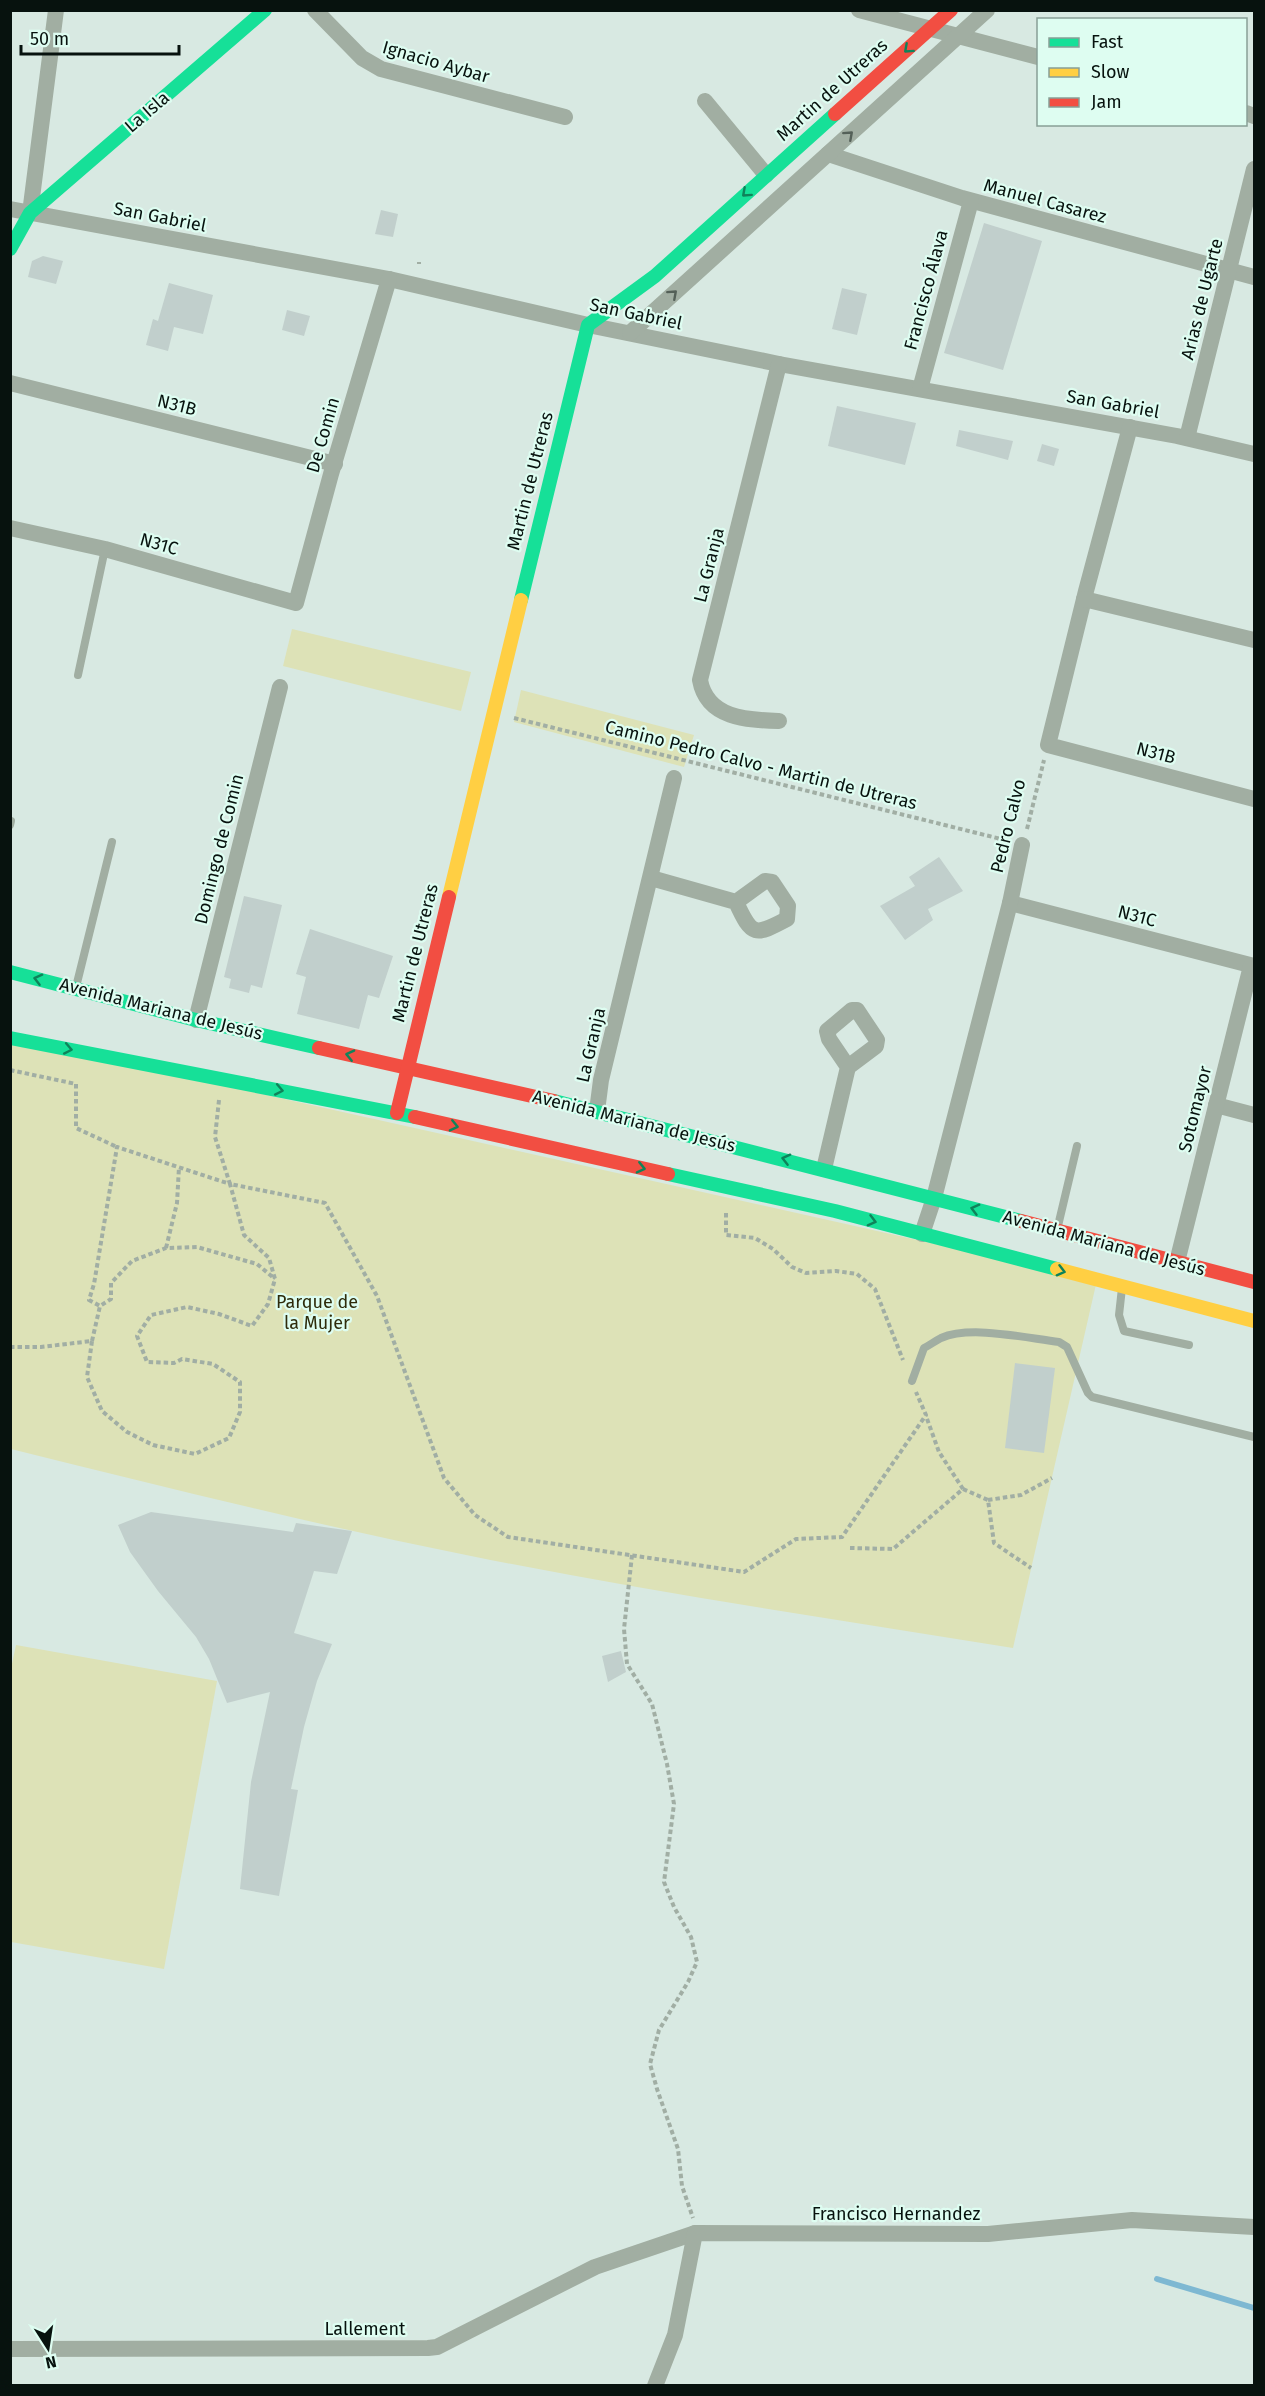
<svg xmlns="http://www.w3.org/2000/svg" width="1265" height="2396" font-family="'Fira Sans',sans-serif">
<style>
.green{fill:#dde2b7}
.lines{fill:none;stroke-linecap:round;stroke-linejoin:round}
.stream{stroke:#7eb8d2;stroke-width:6}
.building{fill:#c1cfcc}
.path{stroke:#a1aea4;stroke-width:4;stroke-dasharray:4.5 3;stroke-linecap:butt}
.lane{stroke:#a1aea2;stroke-width:8}
.street{stroke:#a1aea2;stroke-width:16}
.fast{stroke:#16e098;stroke-width:14}
.slow{stroke:#ffcf43;stroke-width:14}
.jam{stroke:#f24e42;stroke-width:14}
.oneway{stroke:#0f835a}
.oneway2{stroke:#546058}
.labels{text-anchor:middle;dominant-baseline:central;stroke-width:4.5;stroke-linejoin:round;paint-order:stroke}
.street-label{font-size:18px;fill:#07120e;stroke:#defdf1}
.park-label{font-size:18px;fill:#2e2b0a;stroke:#defdf1}
</style>
<rect width="100%" height="100%" fill="#d8e9e2"/>
<!-- green -->
<g class="green">
<polygon points="292,629 471,672 461,711 283,666"/>
<polygon points="521,690 694,735 684,767 514,722"/>
<path d="M11,1038L1097,1280L1013,1648C832,1619 650,1592 471,1556C316,1525 164,1487 11,1449Z"/>
<polygon points="16,1645 217,1681 164,1969 11,1942 10,1673"/>
</g>
<g class="lines">
<!-- stream -->
<polyline class="stream" points="1157,2279 1254,2308"/>
</g>
<!-- building -->
<g class="building">
<polygon points="381,210 398,214 393,237 375,234"/>
<polygon points="984,223 1042,241 1003,370 944,353"/>
<polygon points="43,256 63,261 56,284 28,277 32,261"/>
<polygon points="169,283 213,295 203,334 174,327 168,351 146,345 153,319 158,321"/>
<polygon points="842,288 867,294 857,335 832,329"/>
<polygon points="287,310 310,316 304,336 282,330"/>
<polygon points="837,406 916,423 905,465 828,446"/>
<polygon points="959,430 1013,441 1008,460 956,446"/>
<polygon points="1042,444 1059,449 1054,466 1037,461"/>
<polygon points="939,857 963,891 928,909 933,920 905,940 880,906 915,886 909,877"/>
<polygon points="244,896 282,905 262,988 251,985 249,993 229,988 231,979 224,977"/>
<polygon points="310,929 393,956 379,998 368,995 359,1029 297,1014 306,977 296,974"/>
<polygon points="1015,1363 1055,1368 1044,1453 1005,1448"/>
<polygon points="151,1512 293,1532 296,1523 352,1531 337,1574 314,1571 294,1633 332,1644 317,1681 304,1727 291,1789 298,1790 279,1896 240,1889 251,1782 270,1692 227,1703 209,1659 196,1637 158,1591 130,1552 118,1525"/>
<polygon points="621,1651 626,1672 608,1682 602,1656"/>
</g>
<g class="lines">
<!-- path -->
<g class="path">
<polyline points="419,264 419,262"/>
<polyline points="514,718 1005,840"/>
<polyline points="1027,829 1044,760"/>
<polyline points="10,1070 76,1084 76,1128 117,1147"/>
<polyline points="219,1100 215,1137 230,1184 325,1203 377,1296 444,1478 475,1515 508,1537 744,1572 796,1539 842,1537 926,1415 916,1392"/>
<polyline points="726,1213 726,1235 755,1238 773,1249 792,1267 806,1273 836,1271 857,1274 875,1289 903,1360"/>
<polyline points="166,1248 177,1203 179,1167"/>
<polyline points="92,1341 100,1306"/>
<polyline points="10,1347 41,1347 92,1341 87,1377 102,1411 127,1432 153,1445 195,1454 229,1438 240,1412 240,1382 213,1364 182,1359 174,1363 147,1362 137,1336 151,1315 187,1307 219,1314 252,1326 268,1304 275,1279 269,1258 244,1235 230,1184 117,1147 94,1284 89,1300 100,1306 111,1299 111,1283 132,1261 166,1248 197,1247 257,1264 275,1279"/>
<polyline points="963,1489 988,1500 994,1543 1031,1568"/>
<polyline points="988,1500 1021,1495 1052,1478"/>
<polyline points="850,1548 893,1549 963,1489 939,1452 926,1416"/>
<polyline points="632,1555 624,1629 627,1664 652,1704 667,1764 674,1804 664,1882 674,1907 691,1937 697,1962 688,1982 659,2030 650,2064 657,2089 678,2149 682,2186 693,2218"/>
</g>
<!-- lane -->
<g class="lane">
<polyline points="78,675 105,549"/>
<polyline points="10,825 11,821"/>
<polyline points="76,987 112,842"/>
<polyline points="1057,1230 1077,1146"/>
<polyline points="1122,1288 1119,1315 1124,1331 1189,1345"/>
<path d="M912,1381L924,1348C930,1345 935,1341 941,1338C971,1325 1026,1338 1059,1342L1067,1347L1088,1393L1092,1397L1254,1437"/>
</g>
<!-- street -->
<g class="street">
<polyline points="315,10 362,58 381,69 565,117"/>
<polyline points="859,10 1038,57"/>
<polyline points="705,101 766,175"/>
<polyline points="1246,113 1254,116"/>
<polyline points="828,154 962,198 1254,277"/>
<polyline points="10,209 389,279 588,325 779,364 1177,436 1254,454"/>
<polyline points="30,213 56,10"/>
<polyline points="630,333 987,10"/>
<path d="M779,364L700,680C707,719 748,720 779,721"/>
<polyline points="10,383 335,464"/>
<polyline points="920,389 971,201"/>
<polyline points="1130,427 1086,591 1048,745 1254,799"/>
<polyline points="1187,438 1254,169"/>
<polyline points="10,528 105,549 296,603 331,474 389,279"/>
<polyline points="1084,599 1254,640"/>
<path d="M651,878L736,902C752,937 755,936 787,919L788,906L772,882L765,881L736,902"/>
<polyline points="1010,903 1254,966"/>
<polyline points="196,1020 280,687"/>
<polyline points="1216,1105 1254,1115"/>
<polyline points="597,1111 601,1080 674,778"/>
<polyline points="824,1169 848,1067 876,1046 877,1040 857,1010 852,1010 827,1031 829,1039 848,1067"/>
<polyline points="922,1234 934,1198 1010,903 1022,845"/>
<polyline points="1177,1262 1251,966"/>
<polyline points="10,2349 428,2348 437,2347 595,2267 695,2233"/>
<polyline points="655,2386 675,2335 695,2233 988,2234 1132,2220 1254,2227"/>
</g>
<!-- fast -->
<g class="fast">
<polyline points="10,249 30,213 265,10"/>
<polyline points="521,600 588,325 655,276 835,114"/>
<polyline points="10,972 196,1020 319,1048"/>
<polyline points="10,1038 415,1117"/>
<polyline points="554,1101 1021,1221"/>
<polyline points="668,1174 835,1211 1057,1269"/>
</g>
<!-- slow -->
<g class="slow">
<polyline points="449,897 521,600"/>
<polyline points="1057,1269 1254,1321"/>
</g>
<!-- jam -->
<g class="jam">
<polyline points="835,114 951,10"/>
<polyline points="319,1048 554,1101"/>
<polyline points="397,1113 449,897"/>
<polyline points="415,1117 668,1174"/>
<polyline points="1021,1221 1254,1282"/>
</g>
</g>
<!-- one-way arrows -->
<defs><path id="oneway-chevron" d="M-2-3.5L2.5 0L-2 3.5" fill="none" stroke-width="1.6" stroke-linecap="round" stroke-linejoin="round" transform="scale(1.5)"/></defs>
<g class="oneway">
<use href="#oneway-chevron" transform="translate(908 49) rotate(138)"/>
<use href="#oneway-chevron" transform="translate(746 193) rotate(138)"/>
<use href="#oneway-chevron" transform="translate(38 979) rotate(-166)"/>
<use href="#oneway-chevron" transform="translate(68 1049) rotate(11)"/>
<use href="#oneway-chevron" transform="translate(350 1055) rotate(-167)"/>
<use href="#oneway-chevron" transform="translate(279 1090) rotate(11)"/>
<use href="#oneway-chevron" transform="translate(454 1126) rotate(13)"/>
<use href="#oneway-chevron" transform="translate(786 1159) rotate(-166)"/>
<use href="#oneway-chevron" transform="translate(641 1168) rotate(13)"/>
<use href="#oneway-chevron" transform="translate(975 1209) rotate(-165)"/>
<use href="#oneway-chevron" transform="translate(872 1221) rotate(15)"/>
<use href="#oneway-chevron" transform="translate(1061 1271) rotate(15)"/>
</g>
<g class="oneway2">
<use href="#oneway-chevron" transform="translate(849 135) rotate(-42)"/>
<use href="#oneway-chevron" transform="translate(673 294) rotate(-42)"/>
</g>
<g class="labels">
<!-- street labels -->
<g class="street-label">
<text transform="translate(436 62) rotate(16)">Ignacio Aybar</text>
<text transform="translate(832 90) rotate(-42)">Martin de Utreras</text>
<text transform="translate(147 112) rotate(-41)">La Isla</text>
<text transform="translate(1045 201) rotate(15)">Manuel Casarez</text>
<text transform="translate(160 217) rotate(11)">San Gabriel</text>
<text transform="translate(926 290) rotate(-75)">Francisco Álava</text>
<text transform="translate(1202 299) rotate(-76)">Arias de Ugarte</text>
<text transform="translate(636 314) rotate(12)">San Gabriel</text>
<text transform="translate(1113 404) rotate(10)">San Gabriel</text>
<text transform="translate(177 405) rotate(14)">N31B</text>
<text transform="translate(323 435) rotate(-74)">De Comin</text>
<text transform="translate(530 481) rotate(-76)">Martin de Utreras</text>
<text transform="translate(159 544) rotate(16)">N31C</text>
<text transform="translate(709 565) rotate(-76)">La Granja</text>
<text transform="translate(1156 753) rotate(15)">N31B</text>
<text transform="translate(761 765) rotate(14)">Camino Pedro Calvo - Martin de Utreras</text>
<text transform="translate(1008 826) rotate(-76)">Pedro Calvo</text>
<text transform="translate(219 849) rotate(-76)">Domingo de Comin</text>
<text transform="translate(1137 916) rotate(15)">N31C</text>
<text transform="translate(415 953) rotate(-76)">Martin de Utreras</text>
<text transform="translate(161 1009) rotate(14)">Avenida Mariana de Jesús</text>
<text transform="translate(591 1045) rotate(-77)">La Granja</text>
<text transform="translate(1195 1109) rotate(-76)">Sotomayor</text>
<text transform="translate(634 1121) rotate(14)">Avenida Mariana de Jesús</text>
<text transform="translate(1104 1243) rotate(15)">Avenida Mariana de Jesús</text>
<text x="896" y="2214">Francisco Hernandez</text>
<text x="365" y="2329">Lallement</text>
</g>
<!-- park labels -->
<g class="park-label">
<text x="317" y="1302">Parque de<tspan x="317" dy="21">la Mujer</tspan></text>
</g>
</g>
<!-- border -->
<rect width="1265" height="2396" fill="none" stroke="#07120e" stroke-width="24"/>
<!-- legend -->
<rect x="1037" y="18" width="210" height="108" fill="#defdf1" stroke="#889f96" stroke-width="1.5"/>
<rect x="1049" y="38" width="30" height="9" fill="#16e098" stroke="#889f96" stroke-width="1.5"/>
<text x="1091" y="48" font-size="18" fill="#07120e">Fast</text>
<rect x="1049" y="68" width="30" height="9" fill="#ffcf43" stroke="#889f96" stroke-width="1.5"/>
<text x="1091" y="78" font-size="18" fill="#07120e">Slow</text>
<rect x="1049" y="98" width="30" height="9" fill="#f24e42" stroke="#889f96" stroke-width="1.5"/>
<text x="1091" y="108" font-size="18" fill="#07120e">Jam</text>
<!-- north arrow -->
<g transform="translate(48 2348) rotate(168)" stroke="#defdf1" stroke-width="4.5" paint-order="stroke">
<path d="M0-4.5L10 22L0 15L-10 22Z" fill="#07120e"/>
<text y="-9" font-size="16" font-weight="bold" text-anchor="middle" fill="#07120e">N</text>
</g>
<!-- scale -->
<path d="M21 45v9h158v-9" fill="none" stroke="#07120e" stroke-width="3"/>
<text x="30" y="45" font-size="18" fill="#07120e" stroke="#defdf1" stroke-width="4.5" paint-order="stroke">50 m</text>
</svg>
